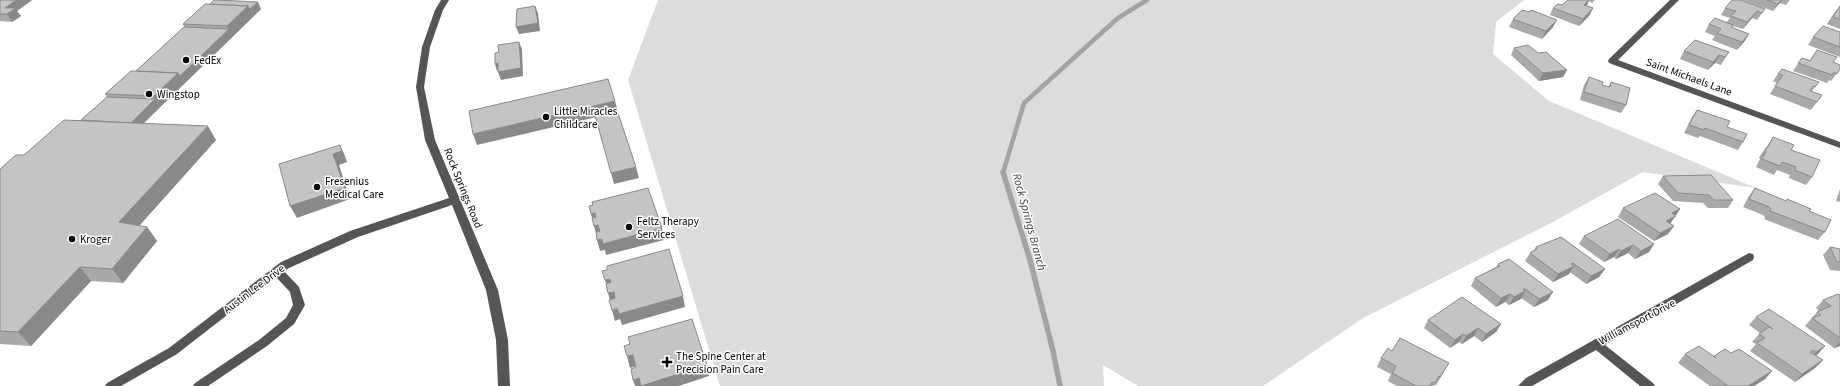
<svg xmlns="http://www.w3.org/2000/svg" width="1840" height="386" font-family="'Source Sans 3',sans-serif">
<style>
.green{fill:#dcdcdc}
.lines{fill:none;stroke-linecap:round;stroke-linejoin:round}
.stream-far1{stroke:#a3a3a3;stroke-width:4.5}
.stream{stroke:#a3a3a3;stroke-width:5.5}
.minor{fill:#555;fill-rule:evenodd}
.wall{fill:#a9a9a9}
.shaded-wall{fill:#898989}
.building{fill:#c4c4c4;stroke:#898989}
.poi-dot{fill:#000;stroke:#fff;stroke-width:1.5}
.labels{text-anchor:middle;dominant-baseline:central;stroke-width:3;stroke-linejoin:round;paint-order:stroke}
.poi-label{font-size:11px;fill:#000;stroke:#fff;text-anchor:start}
.street-label{font-size:11px;fill:#000;stroke:#fff}
.water-label{font-size:12px;font-style:italic;fill:#444;stroke:#fff}
</style>
<rect width="100%" height="100%" fill="#fff"/>
<!-- green -->
<polygon class="green" points="658,0 1524,0 1496,22 1493,54 1549,101 1756,188 1643,172 1553,222 1363,318 1263,386 1138,386 1103,365 1104,386 720,386 628,80"/>
<g class="lines">
<!-- stream-far1 -->
<polyline class="stream-far1" points="1003,173 1024,103 1118,18 1147,0"/>
<!-- stream -->
<polyline class="stream" points="1003,172 1030,260 1053,351 1060,386"/>
<!-- minor -->
<g class="minor">
<polygon points="441,0 449,0 443,10 430,47 424,87 435,140 498,290 508,340 510,386 498,386 496,340 486,290 452,205 358,237 289,268 284,271 299,287 305,305 294,324 267,346 208,386 193,386 195,383 259,340 286,318 293,305 290,292 276,277 177,354 121,386 105,386 107,383 169,348 281,262 350,231 449,198 425,140 416,87 422,47 435,10"/>
<polygon points="1670,0 1679,0 1618,60 1840,142 1840,148 1609,63 1608,61 1609,59"/>
<polygon points="1749,253 1753,254 1754,257 1753,260 1605,345 1653,383 1655,386 1640,386 1596,350 1532,386 1518,386 1526,378"/>
</g>
</g>
<!-- wall -->
<g class="wall">
<polygon points="0,0 32,0 17,11 21,16 12,22 0,21"/>
<polygon points="1568,0 1595,0 1592,3 1589,1 1587,6 1593,8 1589,16 1579,26 1550,15 1553,8 1562,5"/>
<polygon points="1741,0 1790,0 1786,5 1780,3 1773,11"/>
<polygon points="205,4 261,9 144,123 216,140 139,226 147,227 157,241 123,283 91,281 31,346 0,344 0,169 81,120 107,97 105,94 136,71 184,27 183,24"/>
<polygon points="1840,6 1840,29 1827,24 1834,13"/>
<polygon points="1725,8 1765,9 1757,20 1752,18 1743,29 1733,26 1731,28 1749,34 1744,42 1737,50 1712,40 1715,36 1705,32 1709,24 1727,22 1730,18 1721,15"/>
<polygon points="1513,19 1553,27 1542,39 1509,27"/>
<polygon points="1840,32 1840,57 1808,45 1813,37"/>
<polygon points="1514,48 1567,70 1563,77 1539,81 1511,55"/>
<polygon points="1817,50 1833,62 1840,69 1831,81 1829,80 1827,83 1793,71 1802,58 1810,60"/>
<polygon points="1684,51 1729,52 1721,65 1715,63 1708,70 1680,59"/>
<polygon points="1778,74 1819,82 1812,91 1817,102 1811,110 1770,94 1777,83 1773,81"/>
<polygon points="1589,77 1602,85 1608,87 1611,82 1626,105 1621,113 1580,100 1584,85"/>
<polygon points="1697,110 1727,127 1743,142 1738,150 1700,136 1698,138 1684,133 1692,117"/>
<polygon points="1773,137 1791,150 1812,177 1806,185 1789,178 1790,175 1777,170 1774,175 1756,167 1760,159 1759,157 1765,149 1766,148"/>
<polygon points="1663,176 1733,200 1728,208 1708,208 1703,203 1673,201 1658,184"/>
<polygon points="1755,188 1809,211 1825,232 1818,240 1764,219 1765,217 1763,215 1743,207 1749,196"/>
<polygon points="1840,189 1840,202 1836,201"/>
<polygon points="1623,208 1680,209 1670,224 1668,234 1654,241 1618,217"/>
<polygon points="1584,236 1654,244 1649,252 1635,259 1628,253 1616,259 1614,257 1604,262 1579,244"/>
<polygon points="1536,247 1605,269 1599,277 1586,284 1570,272 1569,274 1553,282 1525,261 1530,253 1534,250"/>
<polygon points="1830,247 1840,249 1840,271 1830,270 1823,255"/>
<polygon points="1498,264 1548,300 1534,307 1521,298 1521,299 1509,305 1505,302 1496,307 1471,286 1475,278 1496,267"/>
<polygon points="1840,295 1840,346 1834,348 1805,326 1817,312 1819,311 1816,308 1823,300"/>
<polygon points="1769,309 1818,354 1816,356 1823,360 1815,368 1795,382 1750,351 1756,344 1752,342 1760,333 1749,325 1756,317"/>
<polygon points="1428,320 1501,324 1496,332 1482,342 1474,336 1462,344 1459,342 1450,348 1424,328"/>
<polygon points="1392,351 1444,372 1436,385 1434,385 1433,386 1397,386 1388,381 1391,374 1377,367 1381,358"/>
<polygon points="1731,353 1772,371 1765,379 1754,386 1710,386 1678,363 1685,354 1714,356"/>
</g>
<!-- shaded-wall -->
<g class="shaded-wall">
<polygon points="16,0 32,0 17,11 21,16 12,22 7,14 5,8"/>
<polygon points="1589,0 1586,8 1584,5"/>
<polygon points="1781,0 1782,0 1773,11 1778,4"/>
<polygon points="258,2 261,9 254,16 250,9"/>
<polygon points="248,6 254,16 184,84 180,76 229,29 227,26"/>
<polygon points="535,6 538,13 540,31 519,34 516,27"/>
<polygon points="1593,8 1589,16 1579,26 1583,19"/>
<polygon points="1757,11 1752,18 1743,29 1747,22"/>
<polygon points="1557,20 1553,27 1542,39 1546,31"/>
<polygon points="1749,34 1744,42 1737,50 1742,42"/>
<polygon points="519,42 522,49 523,76 501,80 498,72"/>
<polygon points="1719,55 1715,63 1708,70 1713,62"/>
<polygon points="498,63 501,71 497,71 495,64"/>
<polygon points="1567,70 1563,77 1539,81 1543,73"/>
<polygon points="178,73 184,84 160,107 154,96"/>
<polygon points="155,99 160,107 131,136 126,128"/>
<polygon points="615,101 618,112 477,145 473,134"/>
<polygon points="208,126 216,140 130,236 119,222"/>
<polygon points="340,145 345,156 347,162 339,165 350,199 297,218 290,206 333,154"/>
<polygon points="636,167 639,178 614,184 611,173"/>
<polygon points="1680,209 1670,224 1666,221 1672,213"/>
<polygon points="595,213 598,224 594,225 591,214"/>
<polygon points="598,225 601,236 597,237 594,226"/>
<polygon points="1674,226 1668,234 1654,241 1660,233"/>
<polygon points="147,227 157,241 123,283 112,269"/>
<polygon points="662,228 664,240 606,255 605,250 600,251 597,240"/>
<polygon points="1654,244 1649,252 1635,259 1641,251"/>
<polygon points="1633,245 1628,253 1616,259 1621,251"/>
<polygon points="1619,249 1614,257 1604,262 1610,254"/>
<polygon points="1573,263 1571,268 1574,266 1569,274 1553,282 1558,274"/>
<polygon points="80,267 91,281 31,346 18,332"/>
<polygon points="1605,269 1599,277 1586,284 1591,276"/>
<polygon points="610,279 613,290 608,291 605,280"/>
<polygon points="1523,289 1525,289 1522,293 1525,291 1521,299 1509,305 1514,297"/>
<polygon points="614,292 617,303 611,304 608,293"/>
<polygon points="1553,292 1548,300 1534,307 1539,299"/>
<polygon points="1510,294 1505,302 1496,307 1501,298"/>
<polygon points="683,296 685,307 622,325 620,319 615,321 612,310"/>
<polygon points="1501,324 1496,332 1482,342 1486,334"/>
<polygon points="1478,328 1474,336 1462,344 1466,336"/>
<polygon points="1463,334 1459,342 1450,348 1455,340"/>
<polygon points="1840,342 1840,346 1834,348"/>
<polygon points="1825,346 1818,354 1809,360 1816,352"/>
<polygon points="633,355 636,366 630,368 627,356"/>
<polygon points="1823,360 1815,368 1795,382 1802,374"/>
<polygon points="707,365 709,376 679,386 635,386 633,380 639,378"/>
<polygon points="1772,371 1765,379 1754,386 1748,386"/>
</g>
<!-- building -->
<g class="building">
<polygon points="0,0 16,0 5,8 16,8 7,14 0,14"/>
<polygon points="214,0 218,0 258,2 250,9 248,6 210,4"/>
<polygon points="1568,0 1589,0 1584,5 1593,8 1583,19 1553,8 1558,4 1562,5"/>
<polygon points="1732,0 1740,0 1765,9 1762,13 1757,11 1747,22 1731,16 1736,11 1725,8"/>
<polygon points="1767,0 1781,0 1778,4"/>
<polygon points="205,4 248,6 227,26 183,24"/>
<polygon points="535,6 538,23 516,27 517,9"/>
<polygon points="1840,6 1840,19 1833,17"/>
<polygon points="1522,10 1529,12 1531,10 1557,20 1546,31 1513,19"/>
<polygon points="1715,18 1733,25 1731,27 1749,34 1742,42 1717,33 1721,29 1709,24"/>
<polygon points="1823,26 1840,32 1840,47 1813,37"/>
<polygon points="184,27 229,29 180,76 178,73 136,71"/>
<polygon points="1695,40 1729,52 1725,57 1719,55 1713,62 1684,51"/>
<polygon points="519,42 521,68 498,72 498,63 495,64 495,53 499,52 498,45"/>
<polygon points="1528,45 1538,53 1546,52 1567,70 1543,73 1514,48"/>
<polygon points="1817,50 1837,57 1833,62 1840,65 1840,69 1837,74 1834,72 1832,75 1798,63 1802,58 1810,61"/>
<polygon points="1782,69 1819,82 1815,87 1813,86 1810,91 1822,95 1817,102 1775,86 1783,75 1778,74"/>
<polygon points="131,71 178,73 154,96 105,94"/>
<polygon points="1589,77 1603,82 1602,85 1610,87 1611,82 1630,88 1626,105 1584,92"/>
<polygon points="608,79 615,101 473,134 469,111"/>
<polygon points="107,97 155,99 131,123 81,120"/>
<polygon points="616,107 636,167 611,173 594,112"/>
<polygon points="1697,110 1730,121 1727,127 1747,134 1743,142 1705,128 1704,130 1689,125"/>
<polygon points="64,120 208,126 119,222 147,227 112,269 80,267 18,332 0,331 0,169 16,155 24,155"/>
<polygon points="1773,137 1794,145 1791,150 1820,160 1812,177 1795,170 1796,167 1782,162 1780,166 1762,159 1766,151 1765,149 1768,147"/>
<polygon points="340,145 342,151 333,154 345,188 290,206 279,164"/>
<polygon points="1711,175 1733,200 1714,200 1709,195 1678,193 1663,176"/>
<polygon points="648,188 662,228 603,244 602,239 597,240 596,232 600,231 598,225 594,226 592,218 596,217 595,213 591,214 589,206 593,205 592,202"/>
<polygon points="1755,188 1786,201 1787,199 1811,209 1809,211 1831,220 1825,232 1770,211 1771,209 1769,207 1749,199"/>
<polygon points="1655,193 1680,209 1672,213 1676,216 1666,221 1674,226 1660,233 1623,208"/>
<polygon points="1618,219 1654,244 1641,251 1633,245 1621,251 1619,249 1610,254 1584,236"/>
<polygon points="1561,237 1605,269 1591,276 1573,263 1571,264 1574,266 1558,274 1530,253 1537,249 1536,247"/>
<polygon points="1830,247 1840,249 1840,262 1837,262"/>
<polygon points="669,249 683,296 619,314 617,308 612,310 609,300 615,298 614,292 608,293 606,284 611,282 610,279 605,280 602,271 607,270 607,266"/>
<polygon points="1509,259 1553,292 1539,299 1525,289 1523,289 1525,291 1514,297 1510,294 1501,298 1475,278 1500,266 1498,264"/>
<polygon points="1838,294 1840,295 1840,338 1812,318 1821,315 1817,312 1831,306 1823,300"/>
<polygon points="1462,297 1501,324 1486,334 1478,328 1466,336 1463,334 1455,340 1428,320"/>
<polygon points="1769,309 1825,346 1816,352 1812,350 1810,352 1823,360 1802,374 1757,343 1765,338 1759,334 1769,327 1773,329 1756,317"/>
<polygon points="692,319 707,365 641,386 639,378 633,380 631,369 636,367 633,355 627,356 624,346 630,344 628,337"/>
<polygon points="1400,338 1449,363 1440,377 1439,376 1435,383 1432,382 1430,386 1416,386 1392,373 1396,366 1381,358 1388,348 1392,351"/>
<polygon points="1699,346 1716,358 1714,356 1725,349 1731,353 1739,349 1772,371 1748,386 1728,386 1685,354"/>
</g>
<!-- markers -->
<g class="poi-dot">
<circle cx="186" cy="60" r="4"/>
<circle cx="149" cy="94" r="4"/>
<circle cx="546" cy="117" r="4"/>
<circle cx="317" cy="187" r="4"/>
<circle cx="629" cy="227" r="4"/>
<circle cx="72" cy="239" r="4"/>
<path d="M665 356h4v4h4v4h-4v4h-4v-4h-4v-4h4z"/>
</g>
<g class="labels">
<!-- poi labels -->
<g class="poi-label">
<text x="194" y="60">FedEx</text>
<text x="157" y="94">Wingstop</text>
<text x="554" y="111">Little Miracles<tspan x="554" dy="13">Childcare</tspan></text>
<text x="325" y="181">Fresenius<tspan x="325" dy="13">Medical Care</tspan></text>
<text x="637" y="221">Feltz Therapy<tspan x="637" dy="13">Services</tspan></text>
<text x="80" y="239">Kroger</text>
<text x="676" y="356">The Spine Center at<tspan x="676" dy="13">Precision Pain Care</tspan></text>
</g>
<!-- street labels -->
<g class="street-label">
<text transform="translate(1689 77) rotate(20)">Saint Michaels Lane</text>
<text transform="translate(463 188) rotate(68)">Rock Springs Road</text>
<text transform="translate(254 289) rotate(-37)">Austin Lee Drive</text>
<text transform="translate(1637 322) rotate(-28)">Williamsport Drive</text>
</g>
<!-- water labels -->
<g class="water-label">
<text transform="translate(1029 222) rotate(75)">Rock Springs Branch</text>
</g>
</g>
</svg>
